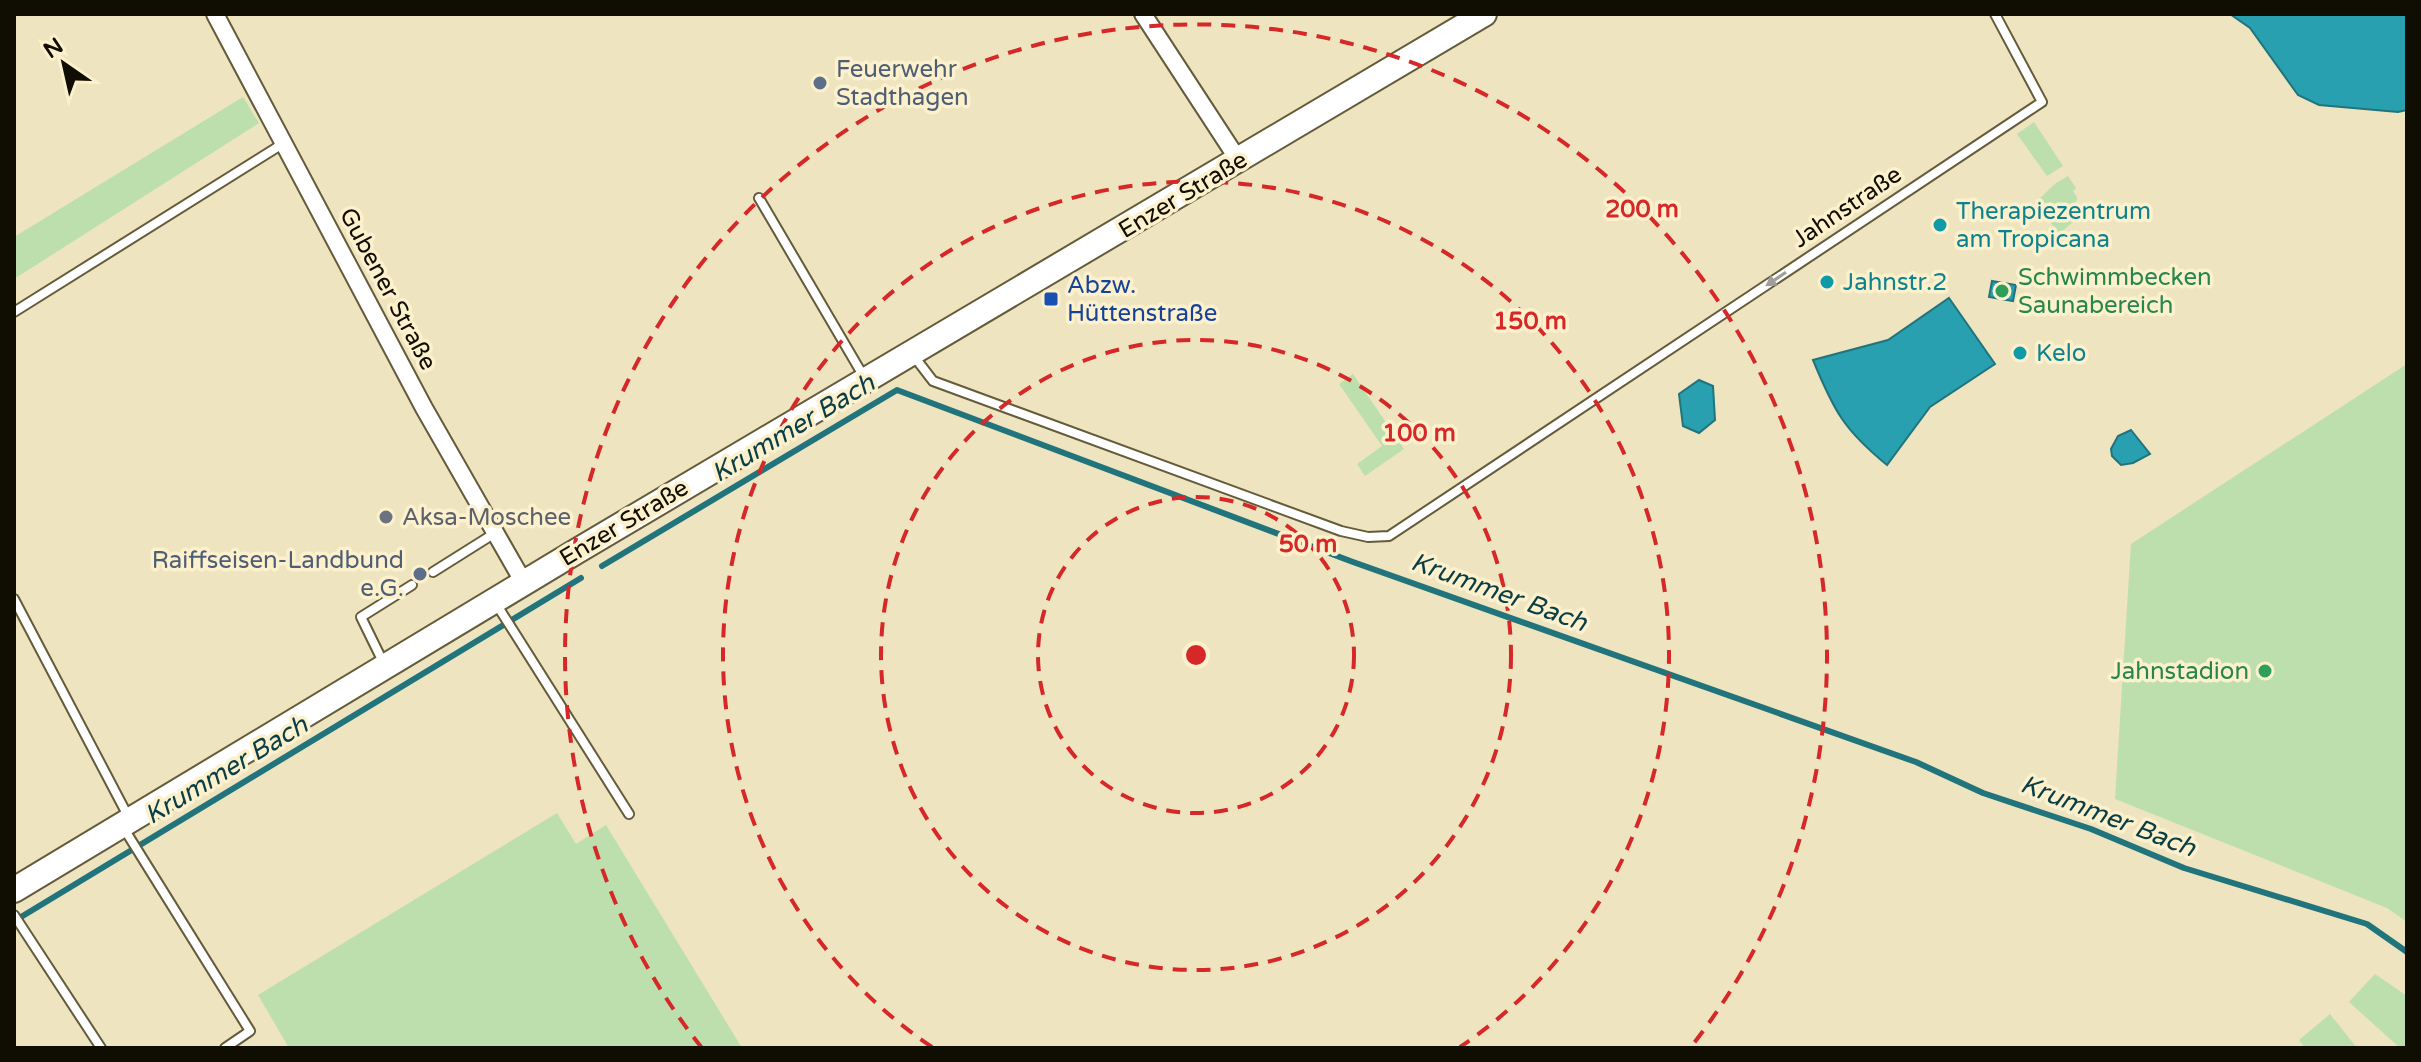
<svg xmlns="http://www.w3.org/2000/svg" width="2421" height="1062" font-family="'Varela Round',sans-serif">
<style>
.green{fill:#bddfae}
.water{fill:#28a0b0;stroke:#21747c;stroke-width:2}
.lines{fill:none;stroke-linecap:round;stroke-linejoin:round}
.stream{stroke:#21747c;stroke-width:6}
.lane-casing{stroke:#645b3b;stroke-width:12}
.street-casing{stroke:#645b3b;stroke-width:20}
.secondary-casing{stroke:#645b3b;stroke-width:28}
.lane{stroke:#fff;stroke-width:8}
.street{stroke:#fff;stroke-width:16}
.secondary{stroke:#fff;stroke-width:24}
.oneway{fill:#9f9e9a}
.ring{fill:none;stroke:#d62828;stroke-width:4;stroke-dasharray:14 10}
.service-dot{fill:#5c6f8a;stroke:#fcf1cc;stroke-width:3}
.culture-dot{fill:#0f9aa8;stroke:#fcf1cc;stroke-width:3}
.leisure-dot{fill:#2e9e5b;stroke:#fcf1cc;stroke-width:3}
.transit-dot{fill:#1a4fb4;stroke:#fcf1cc;stroke-width:3}
.worship-dot{fill:#6b7280;stroke:#fcf1cc;stroke-width:3}
.labels{text-anchor:middle;dominant-baseline:central;stroke-width:7;stroke-linejoin:round;paint-order:stroke}
.service-label{font-size:24px;fill:#4e5e75;stroke:#fcf1cc;text-anchor:start}
.street-label{font-size:24px;fill:#100d02;stroke:#fcf1cc}
.culture-label{font-size:24px;fill:#0d838f;stroke:#fcf1cc;text-anchor:start}
.leisure-label{font-size:24px;fill:#27864d;stroke:#fcf1cc;text-anchor:start}
.transit-label{font-size:24px;fill:#164399;stroke:#fcf1cc;text-anchor:start}
.worship-label{font-size:24px;fill:#5b616d;stroke:#fcf1cc;text-anchor:start}
.water-label{font-size:26px;font-style:italic;fill:#0a3e46;stroke:#fcf1cc}
.centre{fill:#d62828;stroke:#fcf1cc;stroke-width:4}
.ring-label{font-size:24px;text-anchor:middle;font-weight:bold;fill:#d62828;stroke:#fcf1cc;stroke-width:7;stroke-linejoin:round;paint-order:stroke}
</style>
<rect width="100%" height="100%" fill="#eee4bf"/>
<!-- green -->
<g class="green">
<polygon points="243,97 259,123 14,279 14,237"/>
<polygon points="2034,122 2063,166 2047,176 2017,134"/>
<polygon points="2068,176 2076,188 2073,191 2077,197 2076,205 2082,206 2081,215 2059,234 2036,202 2056,183"/>
<polygon points="2407,364 2407,922 2387,908 2115,799 2131,544"/>
<polygon points="1353,374 1404,449 1365,476 1357,464 1382,446 1339,384"/>
<polygon points="557,813 576,844 606,825 742,1048 289,1048 258,995"/>
<polygon points="2375,974 2407,996 2407,1048 2400,1048 2349,1002"/>
<polygon points="2330,1014 2357,1048 2305,1048 2299,1040"/>
</g>
<!-- water -->
<g class="water">
<polygon points="2230,14 2407,14 2407,110 2398,112 2319,105 2298,95 2250,28"/>
<polygon points="1992,281 2016,285 2013,301 1989,297"/>
<path d="M1949,298L1995,364L1930,407L1887,465C1844,430 1834,411 1813,360L1888,340Z"/>
<polygon points="1699,380 1713,386 1715,420 1699,433 1683,426 1679,394"/>
<polygon points="2131,430 2150,454 2133,463 2121,465 2112,456 2111,449 2118,436"/>
</g>
<g class="lines">
<!-- stream -->
<g class="stream">
<polyline points="602,566 897,390 1353,562 1916,762 1983,793 2091,829 2184,868 2367,924 2407,952"/>
<polyline points="16,920 581,578"/>
</g>
<defs>
<g id="lane">
<polyline points="759,198 864,377"/>
<polyline points="14,312 284,143"/>
<polyline points="913,355 933,381 1341,531 1368,537 1389,536 2042,102 1995,14"/>
<polyline points="433,572 495,533"/>
<polyline points="14,599 128,816"/>
<polyline points="495,602 629,814"/>
<polyline points="385,666 361,617 412,585"/>
<polyline points="123,827 250,1031 225,1048"/>
<polyline points="14,915 101,1048"/>
</g>
<g id="street">
<polyline points="215,14 424,408 524,583"/>
<polyline points="1143,14 1239,161"/>
</g>
<polyline id="secondary" points="14,890 577,551 1484,14"/>
</defs>
<!-- lane casing -->
<use href="#lane" class="lane-casing"/>
<!-- street casing -->
<use href="#street" class="street-casing"/>
<!-- secondary casing -->
<use href="#secondary" class="secondary-casing"/>
<!-- lane -->
<use href="#lane" class="lane"/>
<!-- street -->
<use href="#street" class="street"/>
<!-- secondary -->
<use href="#secondary" class="secondary"/>
</g>
<!-- one-way arrows -->
<defs><path id="oneway-solid" d="M-6-.8H1V-3.2L6.5 0L1 3.2V.8H-6Z" transform="scale(2)"/></defs>
<use class="oneway" href="#oneway-solid" transform="translate(1776 279) rotate(146)"/>
<!-- distance rings -->
<g class="ring">
<circle cx="1196" cy="655" r="158"/>
<circle cx="1196" cy="655" r="315"/>
<path d="M932 1047A473 473 0 1 1 1460 1047"/>
<path d="M702 1048A631 631 0 1 1 1690 1048"/>
</g>
<!-- markers -->
<g class="service-dot">
<circle cx="820" cy="83" r="8"/>
<circle cx="420" cy="574" r="8"/>
</g>
<g class="culture-dot">
<circle cx="1940" cy="225" r="8"/>
<circle cx="1827" cy="282" r="8"/>
<circle cx="2020" cy="353" r="8"/>
</g>
<g class="leisure-dot">
<circle cx="2002" cy="291" r="8"/>
<circle cx="2265" cy="671" r="8"/>
</g>
<rect class="transit-dot" x="1043" y="291" width="16" height="16" rx="4"/>
<circle class="worship-dot" cx="386" cy="517" r="8"/>
<g class="labels">
<!-- service labels -->
<g class="service-label">
<text x="836" y="69">Feuerwehr<tspan x="836" dy="28">Stadthagen</tspan></text>
<text x="404" y="560" text-anchor="end">Raiffseisen-Landbund<tspan x="404" dy="28">e.G.</tspan></text>
</g>
<!-- street labels -->
<g class="street-label">
<text transform="translate(1183 195) rotate(-31)">Enzer Straße</text>
<text transform="translate(1847 207) rotate(-34)">Jahnstraße</text>
<text transform="translate(388 289) rotate(62)">Gubener Straße</text>
<text transform="translate(624 523) rotate(-31)">Enzer Straße</text>
</g>
<!-- culture labels -->
<g class="culture-label">
<text x="1956" y="211">Therapiezentrum<tspan x="1956" dy="28">am Tropicana</tspan></text>
<text x="1843" y="282">Jahnstr.2</text>
<text x="2036" y="353">Kelo</text>
</g>
<!-- leisure labels -->
<g class="leisure-label">
<text x="2018" y="277">Schwimmbecken<tspan x="2018" dy="28">Saunabereich</tspan></text>
<text x="2249" y="671" text-anchor="end">Jahnstadion</text>
</g>
<!-- transit labels -->
<g class="transit-label">
<text x="1067" y="285">Abzw.<tspan x="1067" dy="28">Hüttenstraße</tspan></text>
</g>
<!-- worship labels -->
<g class="worship-label">
<text x="402" y="517">Aksa-Moschee</text>
</g>
<!-- water labels -->
<g class="water-label">
<text transform="translate(793 428) rotate(-31)">Krummer Bach</text>
<text transform="translate(1499 592) rotate(20)">Krummer Bach</text>
<text transform="translate(226 770) rotate(-31)">Krummer Bach</text>
<text transform="translate(2108 816) rotate(21)">Krummer Bach</text>
</g>
</g>
<circle cx="1196" cy="655" r="12" class="centre"/>
<g class="ring-label">
<text x="1642" y="217">200 m</text>
<text x="1530" y="329">150 m</text>
<text x="1419" y="441">100 m</text>
<text x="1308" y="552">50 m</text>
</g>
<!-- border -->
<rect width="2421" height="1062" fill="none" stroke="#100d02" stroke-width="32"/>
<!-- north arrow -->
<g transform="translate(64 64) rotate(326)" stroke="#fcf1cc" stroke-width="6" paint-order="stroke">
<path d="M0-6L14 30L0 20L-14 30Z" fill="#100d02"/>
<text y="-12" font-size="22" font-weight="bold" text-anchor="middle" fill="#100d02">N</text>
</g>
</svg>
